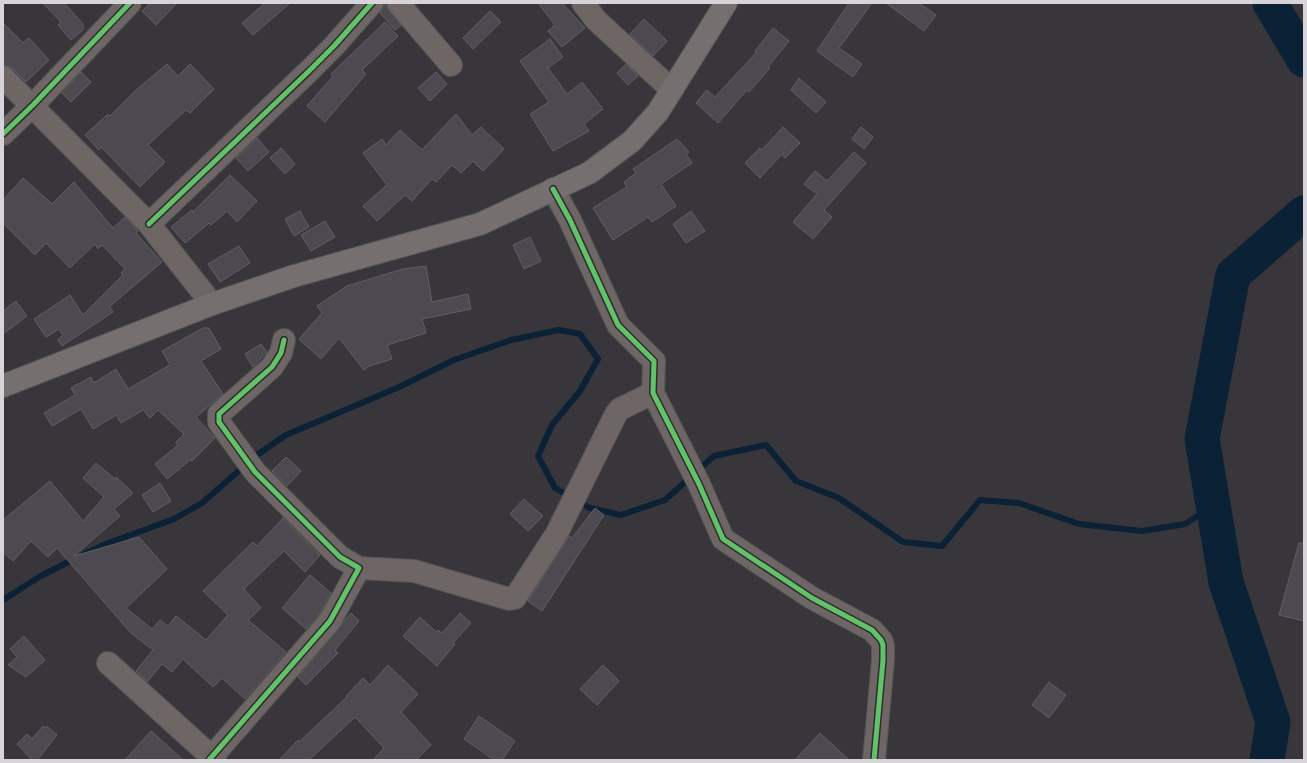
<svg xmlns="http://www.w3.org/2000/svg" width="1307" height="763" font-family="'Exo 2',sans-serif">
<style>
.lines{fill:none;stroke-linecap:round;stroke-linejoin:round}
.stream{stroke:#0a2136;stroke-width:6}
.river{stroke:#0a2136;stroke-width:35}
.building{fill:#4d4950;stroke:#605f61}
.minor-casing{stroke:#545356;stroke-width:24}
.major-casing{stroke:#545356;stroke-width:24}
.minor{stroke:#6d6665;stroke-width:22}
.major{stroke:#766f6f;stroke-width:22}
.cycleway-casing{stroke:#2f2b31;stroke-width:8}
.cycleway{stroke:#61c268;stroke-width:5}
</style>
<rect width="100%" height="100%" fill="#38363a"/>
<g class="lines">
<!-- stream -->
<g class="stream">
<polyline points="84,554 106,544 174,519 202,503 257,455 286,435 397,388 454,360 511,340 559,330 580,334 598,359 580,391 552,425 538,456 555,488 590,508 621,515 665,500 714,456 766,445 796,481 839,498 903,542 942,546 980,500 1019,503 1079,524 1142,531 1185,524 1213,506"/>
<polyline points="3,600 39,577 76,558"/>
</g>
<!-- river -->
<g class="river">
<polyline points="1270,3 1304,60"/>
<polyline points="1267,760 1273,722 1226,582 1202,439 1233,275 1304,213"/>
</g>
</g>
<!-- building -->
<g class="building">
<polygon points="43,3 64,3 83,24 83,30 71,40 58,25 61,22"/>
<polygon points="150,3 177,3 156,25 142,11"/>
<polygon points="265,3 290,3 253,35 242,23"/>
<polygon points="384,3 401,25 395,30 380,13"/>
<polygon points="538,3 562,3 585,28 562,47 548,31 555,25"/>
<polygon points="849,3 872,3 839,48 862,64 853,77 817,51"/>
<polygon points="886,3 919,3 936,15 924,31"/>
<polygon points="490,11 501,22 473,49 463,38"/>
<polygon points="644,19 667,41 653,56 630,34"/>
<polygon points="385,22 398,36 362,70 366,74 325,122 307,106 333,76 331,74"/>
<polygon points="3,23 23,43 29,38 49,60 26,82 12,68 3,65"/>
<polygon points="773,28 789,41 768,67 770,68 749,92 747,90 718,123 696,103 707,90 715,97 756,53 755,51"/>
<polygon points="550,39 563,57 548,68 567,94 582,82 603,109 584,124 589,131 553,151 530,114 549,102 520,61"/>
<polygon points="167,64 178,76 190,64 214,89 190,113 186,110 148,145 165,162 140,187 101,147 99,150 85,135 108,114 110,116 135,91"/>
<polygon points="626,64 638,76 628,85 617,73"/>
<polygon points="81,72 91,82 71,102 62,93"/>
<polygon points="436,72 447,84 430,101 418,88"/>
<polygon points="799,78 826,102 816,113 791,90"/>
<polygon points="456,114 472,135 481,127 504,149 483,171 473,161 461,173 452,165 436,182 432,179 412,201 405,195 377,221 363,206 387,185 363,153 382,139 386,145 400,130 422,150"/>
<polygon points="783,127 800,143 785,158 782,154 760,178 745,163 760,148 762,150"/>
<polygon points="861,127 873,137 864,149 852,139"/>
<polygon points="257,138 269,152 248,171 236,158"/>
<polygon points="677,139 689,152 686,154 692,163 661,184 676,206 652,222 648,217 613,240 593,208 627,187 624,182 636,173 633,169"/>
<polygon points="281,148 295,164 285,174 270,158"/>
<polygon points="854,152 866,163 824,210 832,217 813,239 793,222 817,194 804,184 815,171 827,181"/>
<polygon points="230,175 257,201 237,222 227,211 211,225 209,223 185,243 171,227 192,210 193,212"/>
<polygon points="23,178 52,204 74,182 113,228 125,217 138,231 136,233 162,262 109,307 113,312 62,346 58,340 63,335 59,329 46,337 34,319 70,295 83,315 123,275 121,273 125,269 102,245 98,249 95,244 70,268 46,243 35,255 3,223 3,200"/>
<polygon points="300,211 309,227 294,236 285,219"/>
<polygon points="691,211 705,231 686,243 673,224"/>
<polygon points="325,221 335,237 311,251 301,235"/>
<polygon points="530,237 541,261 524,269 513,245"/>
<polygon points="239,246 250,263 220,282 208,264"/>
<polygon points="426,266 432,302 468,294 471,309 422,319 426,333 387,345 392,359 369,366 364,370 339,338 321,359 299,339 322,313 317,306 347,286 403,269"/>
<polygon points="16,301 27,316 3,334 3,311"/>
<polygon points="203,328 209,328 221,349 201,361 223,394 196,417 215,438 192,461 190,460 167,479 155,464 178,445 176,442 184,434 158,410 150,418 143,410 121,423 116,415 93,429 81,409 52,426 44,413 75,395 71,388 91,377 94,383 116,369 128,389 170,365 162,351"/>
<polygon points="261,344 267,352 253,367 245,354"/>
<polygon points="286,457 301,471 287,486 272,471"/>
<polygon points="96,463 115,479 116,477 133,493 114,509 120,516 74,556 139,537 167,569 126,608 152,629 160,620 168,626 176,616 206,640 228,615 203,591 253,542 257,546 283,518 320,555 305,572 284,551 244,589 261,608 248,620 286,652 245,699 222,678 213,687 183,659 172,672 162,664 147,682 136,671 153,650 131,633 57,548 48,557 31,541 13,561 3,552 3,520 50,481 83,521 104,497 83,478"/>
<polygon points="160,483 171,501 153,512 142,495"/>
<polygon points="524,499 543,516 528,531 510,514"/>
<polygon points="595,508 604,515 542,611 528,601 569,536 572,538"/>
<polygon points="1299,543 1304,543 1304,621 1279,615"/>
<polygon points="310,575 331,593 320,614 306,629 282,608"/>
<polygon points="351,613 359,621 335,650 338,653 306,685 298,677"/>
<polygon points="460,613 471,623 453,643 455,644 437,666 403,636 420,617 436,632 438,630 442,633"/>
<polygon points="24,636 45,660 26,677 8,665 17,657 10,649"/>
<polygon points="388,665 418,694 401,712 431,745 416,760 373,760 384,748 355,717 309,760 279,760 298,740 299,742 347,697 346,696 363,678 370,685"/>
<polygon points="603,665 619,681 597,705 580,689"/>
<polygon points="1049,682 1066,695 1049,718 1032,705"/>
<polygon points="479,716 515,741 502,760 494,760 464,739"/>
<polygon points="42,727 48,727 57,735 37,760 32,760 17,744 27,734 32,739"/>
<polygon points="151,731 183,760 125,760"/>
<polygon points="820,733 849,760 795,760"/>
</g>
<g class="lines">
<defs>
<g id="minor">
<polyline points="398,3 451,65"/>
<polyline points="583,3 596,20 672,90"/>
<polyline points="3,77 149,224 212,304"/>
<polyline points="3,134 33,105 130,3"/>
<polyline points="553,189 570,220 618,325 654,361 653,393 699,484 723,539 812,598 872,630 881,640 883,645 883,660 874,760"/>
<polyline points="149,224 309,71 334,46 372,3"/>
<polyline points="359,568 414,571 509,599 515,598 557,533 616,414 620,409 653,393"/>
<polyline points="108,663 215,760"/>
<polyline points="209,760 330,621 359,568 340,557 255,472 219,422 219,414 272,367 281,353 284,340"/>
</g>
<polyline id="major" points="3,386 212,304 294,276 480,224 589,173 632,141 658,112 726,3"/>
</defs>
<!-- minor casing -->
<use href="#minor" class="minor-casing"/>
<!-- major casing -->
<use href="#major" class="major-casing"/>
<!-- minor -->
<use href="#minor" class="minor"/>
<!-- major -->
<use href="#major" class="major"/>
<defs>
<g id="cycleway">
<polyline points="3,134 33,105 130,3"/>
<polyline points="553,189 570,220 618,325 654,361 653,393 699,484 723,539 812,598 872,630 881,640 883,645 883,660 874,760"/>
<polyline points="149,224 309,71 334,46 372,3"/>
<polyline points="209,760 330,621 359,568 340,557 255,472 219,422 219,414 272,367 281,353 284,340"/>
</g>
</defs>
<!-- cycleway casing -->
<use href="#cycleway" class="cycleway-casing"/>
<!-- cycleway -->
<use href="#cycleway" class="cycleway"/>
</g>
<!-- border -->
<rect width="1307" height="763" fill="none" stroke="#d6d4d8" stroke-width="8"/>
</svg>
